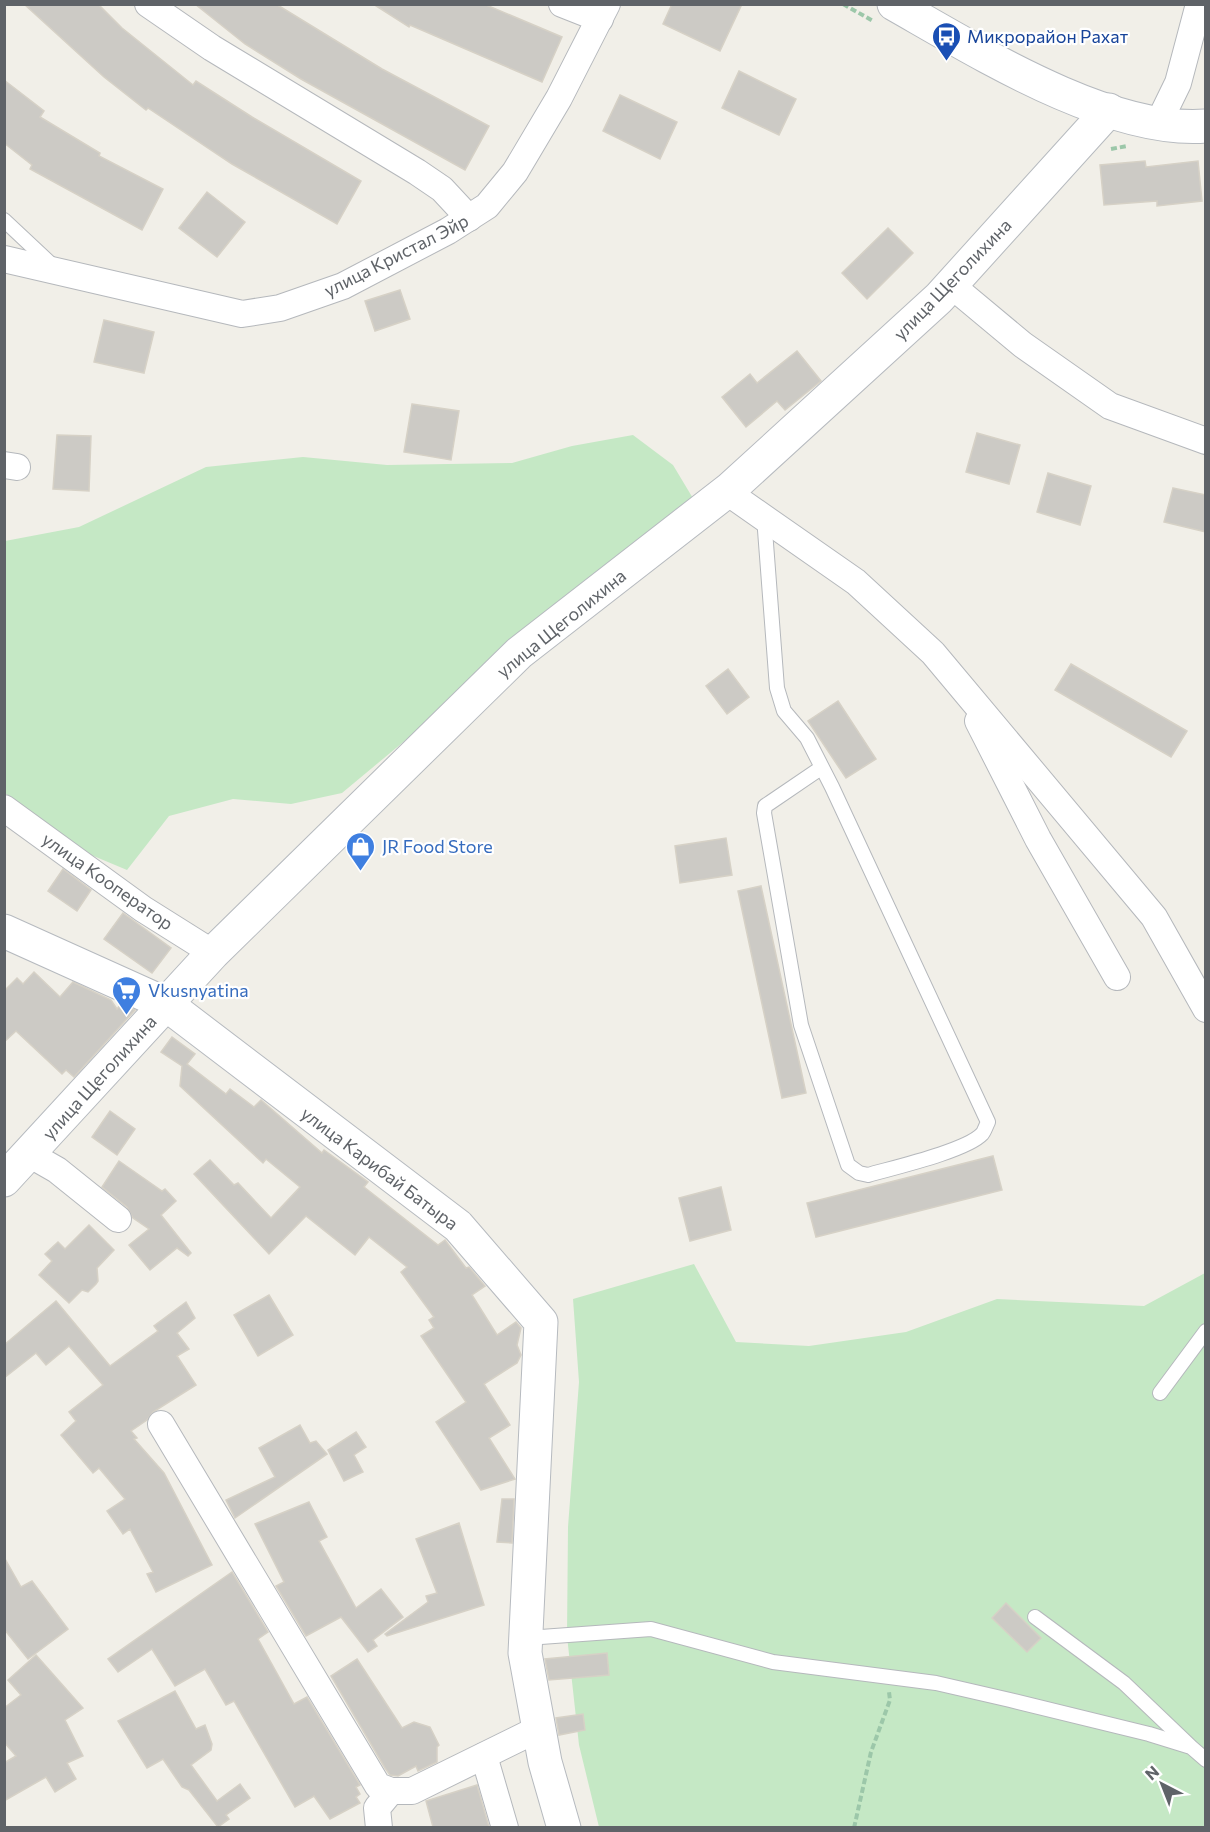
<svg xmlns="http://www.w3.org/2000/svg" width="1210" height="1832" font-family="Commissioner,sans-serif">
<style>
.green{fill:#c5e8c5}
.building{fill:#cccac5;stroke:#d6d1c6;stroke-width:1.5}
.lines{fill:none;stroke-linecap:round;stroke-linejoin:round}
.lane-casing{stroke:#b5b8bc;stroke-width:16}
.street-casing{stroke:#b5b8bc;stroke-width:28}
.secondary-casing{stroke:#b6babf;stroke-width:35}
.path{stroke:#9cc7a9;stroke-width:4;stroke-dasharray:6 3;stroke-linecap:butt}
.lane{stroke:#fff;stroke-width:14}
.street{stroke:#fff;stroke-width:26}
.secondary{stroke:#fff;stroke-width:33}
.labels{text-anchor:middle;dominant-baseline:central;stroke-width:4.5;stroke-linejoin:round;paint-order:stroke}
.transit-label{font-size:18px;fill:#164399;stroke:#fff;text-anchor:start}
.street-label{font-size:18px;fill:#5f6368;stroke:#fff}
.shop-label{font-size:18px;fill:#366cbe;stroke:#fff;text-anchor:start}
</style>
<rect width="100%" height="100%" fill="#f1efe8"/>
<!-- green -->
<g class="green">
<polygon points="633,435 673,465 694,500 342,793 291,804 233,799 169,816 127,870 84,852 5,793 5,541 79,527 206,467 303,457 387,465 512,463 572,446"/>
<polygon points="694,1264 736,1342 809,1346 906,1332 997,1299 1144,1306 1205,1273 1205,1827 599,1827 579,1745 567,1636 568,1527 579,1382 573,1299"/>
</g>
<!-- building -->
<g class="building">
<polygon points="24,4 98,4 122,28 193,85 196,81 252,117 361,181 337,224 232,164 148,108 146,110 104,77"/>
<polygon points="195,4 276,4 382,69 489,126 465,170 301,79 245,44"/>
<polygon points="373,4 484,4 562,37 542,82 410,25 409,27"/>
<polygon points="672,4 742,4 720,51 663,24"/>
<polygon points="739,71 796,99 779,135 722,108"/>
<polygon points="4,80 44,111 40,117 100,153 99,156 163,189 142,230 30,169 32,165 4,143"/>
<polygon points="620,95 677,122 660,159 603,131"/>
<polygon points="1145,161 1146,167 1198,161 1202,201 1157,206 1157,201 1104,205 1100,165"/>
<polygon points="207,192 245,222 217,257 179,228"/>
<polygon points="888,228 913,253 867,299 842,273"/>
<polygon points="400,290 410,319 375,331 365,301"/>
<polygon points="104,320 154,332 144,373 94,362"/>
<polygon points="797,351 821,381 785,410 777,401 746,427 722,397 750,374 757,383"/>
<polygon points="412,404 459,411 451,460 404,452"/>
<polygon points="977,433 1020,445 1009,484 966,472"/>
<polygon points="57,435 91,436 89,491 53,489"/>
<polygon points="1048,473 1091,486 1080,525 1037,512"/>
<polygon points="1173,488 1206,495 1206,532 1164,522"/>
<polygon points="1071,664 1187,731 1171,757 1055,690"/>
<polygon points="728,669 749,697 727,714 706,686"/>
<polygon points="838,701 876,759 846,778 808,721"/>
<polygon points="726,838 732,875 680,883 675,846"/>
<polygon points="63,869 91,890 77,911 48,891"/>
<polygon points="761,886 806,1093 782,1098 738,891"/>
<polygon points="123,913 171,948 152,973 104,939"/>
<polygon points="34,972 60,997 73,982 111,1000 117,1009 121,1004 135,1010 74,1077 66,1070 62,1074 16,1031 4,1042 4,991 17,978 23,984"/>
<polygon points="172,1037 195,1054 187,1064 226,1094 230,1089 254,1107 261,1100 322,1153 324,1150 368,1182 364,1187 438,1245 445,1240 466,1268 469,1267 485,1286 472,1295 497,1335 516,1322 521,1328 517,1345 521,1355 517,1363 484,1384 510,1425 489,1438 515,1479 481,1490 436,1422 466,1402 421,1336 434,1328 429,1320 434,1317 401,1272 407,1267 369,1237 355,1255 306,1216 269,1254 194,1174 210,1160 234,1185 238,1183 271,1218 300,1187 266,1159 263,1163 180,1086 182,1066 161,1052"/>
<polygon points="110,1111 135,1129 117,1155 92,1137"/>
<polygon points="993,1156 1002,1190 816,1237 807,1203"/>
<polygon points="119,1161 162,1191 165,1189 176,1201 161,1215 191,1253 188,1256 177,1248 150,1270 129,1245 149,1229 133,1218 127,1207 102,1187"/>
<polygon points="721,1187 731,1230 690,1241 679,1198"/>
<polygon points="89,1225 114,1250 97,1268 98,1281 96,1284 88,1292 82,1290 69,1303 39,1275 52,1261 45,1254 58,1242 65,1249"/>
<polygon points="269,1295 293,1335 258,1356 234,1315"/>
<polygon points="56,1301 110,1366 158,1331 154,1326 186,1302 195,1318 177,1333 189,1349 177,1356 196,1385 153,1412 147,1420 131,1431 137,1438 134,1439 164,1473 212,1565 156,1592 147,1574 153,1572 130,1529 123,1534 107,1511 125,1499 99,1468 93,1473 61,1435 76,1421 69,1412 103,1385 69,1346 46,1365 36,1353 4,1378 4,1345"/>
<polygon points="300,1425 310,1443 316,1441 327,1454 235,1518 226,1500 275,1477 259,1448"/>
<polygon points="356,1432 366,1447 354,1455 363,1472 344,1481 328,1450"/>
<polygon points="502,1499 514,1499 512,1543 497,1542"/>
<polygon points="309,1502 327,1537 319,1541 356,1608 381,1589 403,1617 373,1640 377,1646 368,1652 341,1617 306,1636 276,1586 284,1582 255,1524"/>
<polygon points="459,1523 484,1605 387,1636 385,1634 428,1602 426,1596 437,1593 416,1539"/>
<polygon points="4,1557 21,1587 32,1581 68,1629 28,1659 4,1629"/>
<polygon points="232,1572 268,1632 258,1639 294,1704 307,1697 360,1785 356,1787 360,1794 356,1797 360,1803 330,1819 314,1796 295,1807 234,1701 226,1705 205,1669 175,1686 152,1649 118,1672 108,1659"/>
<polygon points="1006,1603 1041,1638 1027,1652 992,1618"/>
<polygon points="607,1653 609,1675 549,1680 545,1659"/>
<polygon points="36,1655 83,1708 65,1720 83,1756 67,1763 76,1779 55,1792 46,1777 4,1801 4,1763 16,1756 4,1742 4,1708 21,1695 8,1680"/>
<polygon points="357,1659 402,1728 414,1722 430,1727 439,1745 437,1747 437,1762 418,1771 416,1766 398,1776 390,1775 385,1768 331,1676"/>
<polygon points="175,1691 196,1729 205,1725 212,1744 211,1750 191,1765 217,1801 240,1784 250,1798 226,1815 229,1819 218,1827 189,1790 182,1787 163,1759 147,1768 118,1721"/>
<polygon points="583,1714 585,1730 559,1735 556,1718"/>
<polygon points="477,1785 489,1827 433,1827 426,1801"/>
</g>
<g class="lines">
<defs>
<g id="lane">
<polyline points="4,220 53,266"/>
<path d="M764,517L777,688L784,711L807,738L832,787L988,1122C986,1126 984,1132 982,1134C966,1151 892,1168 868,1175L859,1173L848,1165L801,1025L764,813L765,806L771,802L821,768"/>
<polyline points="1160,1393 1206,1331"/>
<polyline points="1035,1617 1124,1683 1189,1745"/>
<polyline points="527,1638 651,1629 773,1662 936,1683 1010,1700 1149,1734 1191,1747 1206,1760"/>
</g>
<g id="street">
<polyline points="148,4 212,48 417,172 442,189 469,218"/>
<polyline points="562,4 600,19"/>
<polyline points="1159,122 1178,83 1199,4"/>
<polyline points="4,259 242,314 280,308 343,286 448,231 487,206 515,172 559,98 607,4"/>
<polyline points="951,285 1023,345 1110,406 1206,441"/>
<polyline points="4,465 17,467"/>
<polyline points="727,492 856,582 933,653 1154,917 1206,1009"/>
<polyline points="978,721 1038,839 1117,977"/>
<polyline points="4,808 143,909 213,953"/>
<polyline points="29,1154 57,1170 118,1219"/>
<polyline points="161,1424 378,1786 391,1791 412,1791 540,1728"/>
<polyline points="484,1756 505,1828"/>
<polyline points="379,1828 377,1808 391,1791"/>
</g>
<g id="secondary">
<path d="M894,4C977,51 1109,134 1206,126"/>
<polyline points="4,931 166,1004 458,1226 541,1322 525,1653 545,1762 564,1828"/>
<polyline points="4,1180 213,953 519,653 731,488 939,298 1109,110"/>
</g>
</defs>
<!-- lane casing -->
<use href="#lane" class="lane-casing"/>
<!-- street casing -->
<use href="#street" class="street-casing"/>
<!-- secondary casing -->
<use href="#secondary" class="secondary-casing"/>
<!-- path -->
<g class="path">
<polyline points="843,4 873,21"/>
<polyline points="1111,149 1127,146"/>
<polyline points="854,1828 871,1752 890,1700 889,1692"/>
</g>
<!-- lane -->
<use href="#lane" class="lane"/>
<!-- street -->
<use href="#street" class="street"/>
<!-- secondary -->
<use href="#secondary" class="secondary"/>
</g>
<!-- icons -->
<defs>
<symbol id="bus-pin" viewBox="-11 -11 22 30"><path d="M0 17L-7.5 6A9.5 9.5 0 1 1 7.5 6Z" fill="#1a4fb4" stroke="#fff"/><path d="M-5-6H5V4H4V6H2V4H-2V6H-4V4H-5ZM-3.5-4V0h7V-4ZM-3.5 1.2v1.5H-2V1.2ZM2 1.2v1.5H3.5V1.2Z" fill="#fff"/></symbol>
<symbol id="shop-pin" viewBox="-11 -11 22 30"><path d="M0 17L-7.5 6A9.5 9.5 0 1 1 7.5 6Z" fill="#3f7fe0" stroke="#fff"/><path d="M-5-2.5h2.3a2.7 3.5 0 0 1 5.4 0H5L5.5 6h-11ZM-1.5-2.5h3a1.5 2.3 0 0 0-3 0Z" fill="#fff"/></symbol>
<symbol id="supermarket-pin" viewBox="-11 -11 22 30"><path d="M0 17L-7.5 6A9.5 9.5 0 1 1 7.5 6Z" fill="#3f7fe0" stroke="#fff"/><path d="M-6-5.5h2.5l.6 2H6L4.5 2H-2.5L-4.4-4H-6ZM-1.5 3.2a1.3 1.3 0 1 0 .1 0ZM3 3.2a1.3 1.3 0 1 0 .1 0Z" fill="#fff"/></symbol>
</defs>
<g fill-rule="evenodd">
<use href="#bus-pin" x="930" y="20" width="33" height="45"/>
<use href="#shop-pin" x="344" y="830" width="33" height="45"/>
<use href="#supermarket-pin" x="110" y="974" width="33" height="45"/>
</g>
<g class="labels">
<!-- transit labels -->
<g class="transit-label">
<text x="967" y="36">Микрорайон Рахат</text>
</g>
<!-- street labels -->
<g class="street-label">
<text transform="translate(396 255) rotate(-27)">улица Кристал Эйр</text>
<text transform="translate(952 279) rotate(-46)">улица Щеголихина</text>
<text transform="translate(561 623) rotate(-39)">улица Щеголихина</text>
<text transform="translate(108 881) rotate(35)">улица Кооператор</text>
<text transform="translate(99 1077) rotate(-48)">улица Щеголихина</text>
<text transform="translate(380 1168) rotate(37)">улица Карибай Батыра</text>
</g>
<!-- shop labels -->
<g class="shop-label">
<text x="382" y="846">JR Food Store</text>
<text x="148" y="990">Vkusnyatina</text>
</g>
</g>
<!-- border -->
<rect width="1210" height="1832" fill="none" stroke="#5f6368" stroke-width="12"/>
<!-- north arrow -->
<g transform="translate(1162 1784) rotate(318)" stroke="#ffffff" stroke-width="4.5" paint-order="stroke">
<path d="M0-4.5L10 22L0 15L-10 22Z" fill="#5f6368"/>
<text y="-9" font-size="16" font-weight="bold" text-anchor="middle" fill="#5f6368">N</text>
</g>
</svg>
